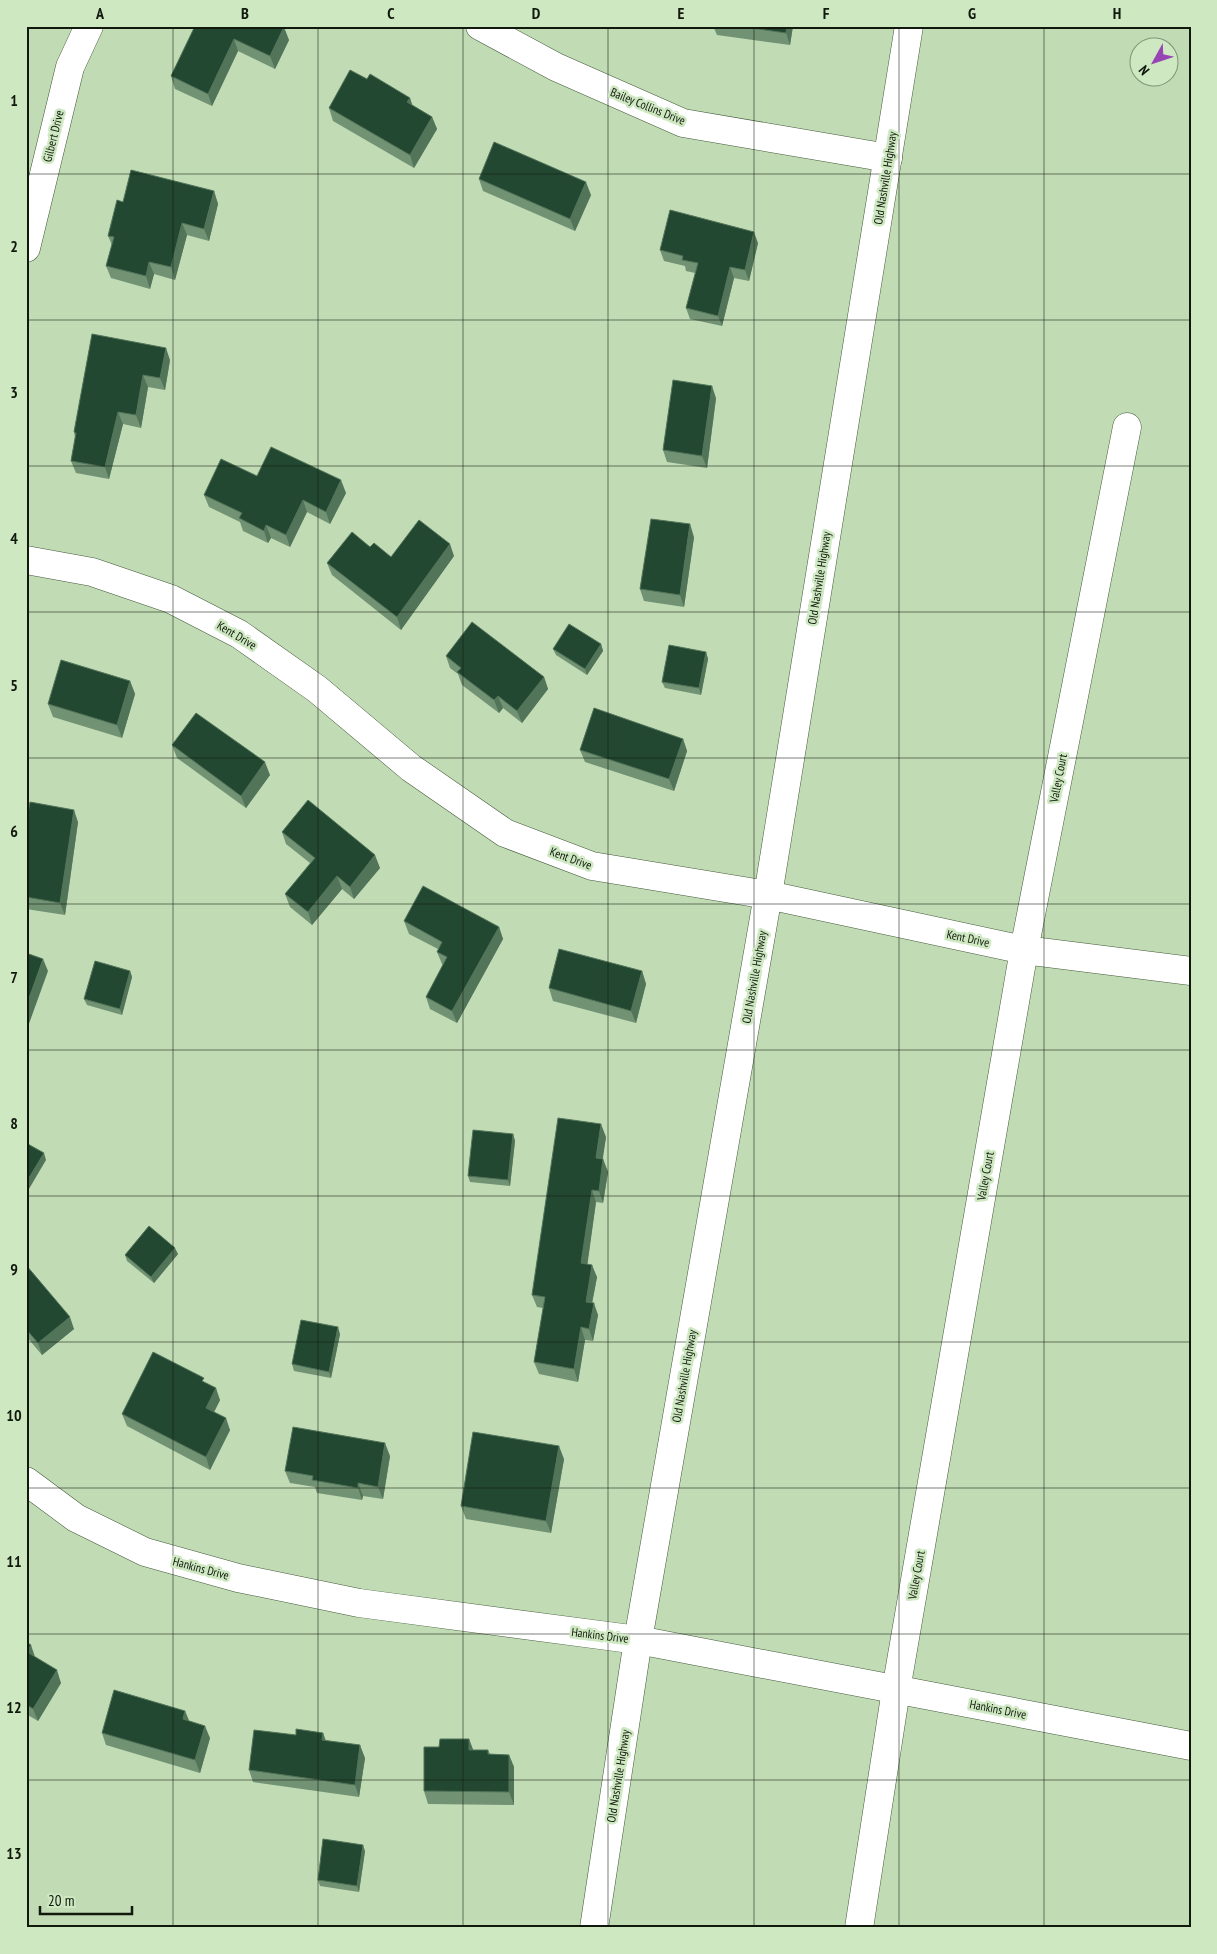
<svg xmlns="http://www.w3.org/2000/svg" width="1217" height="1954" font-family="'PT Sans Narrow',sans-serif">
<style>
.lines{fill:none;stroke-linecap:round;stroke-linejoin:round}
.minor-casing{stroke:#445a3a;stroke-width:29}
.secondary-casing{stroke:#445a3a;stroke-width:29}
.minor{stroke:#fff;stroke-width:28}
.secondary{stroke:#fff;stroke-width:28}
.wall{fill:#729274}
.shaded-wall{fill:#527459}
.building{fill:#234832;stroke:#527459}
.grid{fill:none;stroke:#10190c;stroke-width:1;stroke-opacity:0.55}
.labels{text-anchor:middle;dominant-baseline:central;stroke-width:5;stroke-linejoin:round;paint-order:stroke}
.street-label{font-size:12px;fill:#10190c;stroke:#cee8c2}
.neatline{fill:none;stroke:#10190c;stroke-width:2}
.grid-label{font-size:16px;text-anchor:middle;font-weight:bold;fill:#10190c}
</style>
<rect width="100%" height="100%" fill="#c1dbb5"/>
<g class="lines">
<defs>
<g id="minor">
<polyline points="480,26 556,67 683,123 888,158"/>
<polyline points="26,248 70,67 89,26"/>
<polyline points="26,560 92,572 171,599 239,634 317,689 411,768 505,833 592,866 768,895 1024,950 1191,971"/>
<polyline points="26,1481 76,1518 145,1552 238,1578 359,1603 638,1640 1191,1746"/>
<polyline points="859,1928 896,1690 1024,950 1127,427"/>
</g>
<polyline id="secondary" points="594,1928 638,1640 768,895 909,26"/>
</defs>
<!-- minor casing -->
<use href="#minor" class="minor-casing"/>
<!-- secondary casing -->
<use href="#secondary" class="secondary-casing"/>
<!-- minor -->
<use href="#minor" class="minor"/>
<!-- secondary -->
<use href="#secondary" class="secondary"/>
</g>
<!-- wall -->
<g class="wall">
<polygon points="195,26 289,40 275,69 238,51 212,106 175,89 171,76"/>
<polygon points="713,26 793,26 790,45 717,35"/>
<polygon points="367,79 410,98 412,105 432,117 437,129 414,168 333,121 329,108"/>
<polygon points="479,179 591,195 575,231 483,191"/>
<polygon points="214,191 218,204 209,241 187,235 175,280 154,274 150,289 111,278 106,266 112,245 108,236 123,202"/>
<polygon points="758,243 749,281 734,278 722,326 690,319 686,308 695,273 686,271 685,266 664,261 660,250"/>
<polygon points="92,334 170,360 165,390 148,387 141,428 123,424 109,479 76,473 71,461 75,437 74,432"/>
<polygon points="716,398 707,468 667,462 663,450"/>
<polygon points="257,476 346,493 330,524 307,512 290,547 271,538 268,543 243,531 240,522 209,507 204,495"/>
<polygon points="694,537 684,607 644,601 640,589"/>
<polygon points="370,547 391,557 454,556 401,630 332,575 327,563"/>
<polygon points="601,644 603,651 587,675 556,655 553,649"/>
<polygon points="706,652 708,659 701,695 665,688 662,682"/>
<polygon points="446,656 544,677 548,689 522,723 503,708 499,713 462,685 458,674 450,668"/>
<polygon points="130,681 135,694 122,738 53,717 48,704"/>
<polygon points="683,739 687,751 674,791 585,762 580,750"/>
<polygon points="172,745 270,775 246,808 177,758"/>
<polygon points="78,822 65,915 26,909 26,825"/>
<polygon points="282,832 380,868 354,899 342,889 312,925 290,907 285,894 310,863 286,844"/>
<polygon points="404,921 499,927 503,939 457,1023 430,1009 426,997 443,965 442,964 437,952 438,949 409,934"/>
<polygon points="130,971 132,977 122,1015 87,1005 84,999"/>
<polygon points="642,971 646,984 636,1023 553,1001 549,988"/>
<polygon points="513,1134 515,1141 510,1186 470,1182 468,1176"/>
<polygon points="606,1137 602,1159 603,1159 608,1172 603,1203 596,1202 587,1264 597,1277 592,1303 598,1315 593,1341 585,1340 578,1382 539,1374 534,1362 543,1308 537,1307 532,1295"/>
<polygon points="178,1254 154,1283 127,1261 125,1255"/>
<polygon points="26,1265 74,1329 42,1355 26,1336"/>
<polygon points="340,1334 331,1378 294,1371 292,1364"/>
<polygon points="205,1383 220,1400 214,1412 230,1430 210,1470 127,1426 122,1414"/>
<polygon points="390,1456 383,1499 363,1496 362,1500 317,1493 315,1487 290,1483 285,1471"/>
<polygon points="564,1459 551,1533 466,1519 461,1506"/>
<polygon points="26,1642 35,1657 61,1683 38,1721 26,1714"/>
<polygon points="185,1711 189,1721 210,1738 200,1773 106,1745 102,1733"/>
<polygon points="323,1733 326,1741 365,1758 359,1797 253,1782 249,1770 296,1735"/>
<polygon points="469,1739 473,1750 488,1750 490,1754 509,1755 514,1767 514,1805 428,1804 424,1791 439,1747"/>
<polygon points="365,1851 359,1892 320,1886 318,1880"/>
</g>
<!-- shaded-wall -->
<g class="shaded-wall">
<polygon points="787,26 793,26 790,45 786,33"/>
<polygon points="284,27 289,40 275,69 270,56"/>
<polygon points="234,39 238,51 212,106 208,94"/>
<polygon points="410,98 414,110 407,102"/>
<polygon points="432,117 437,129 414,168 410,155"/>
<polygon points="586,182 591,195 575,231 570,219"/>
<polygon points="214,191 218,204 209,241 204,229"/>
<polygon points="182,223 187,235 175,280 171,267"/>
<polygon points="754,232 758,243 749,281 745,270"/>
<polygon points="149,262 154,274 150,289 146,276"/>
<polygon points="730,267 734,278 722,326 718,316"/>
<polygon points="166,348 170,360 165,390 160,378"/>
<polygon points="143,375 148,387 141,428 136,415"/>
<polygon points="712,386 716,398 707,468 702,456"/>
<polygon points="118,412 123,424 109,479 105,467"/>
<polygon points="341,480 346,493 330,524 326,512"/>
<polygon points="303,500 307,512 290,547 286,535"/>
<polygon points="690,524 694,537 684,607 680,595"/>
<polygon points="266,525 271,538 268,543 264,531"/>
<polygon points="450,544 454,556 401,630 397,617"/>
<polygon points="601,644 603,651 587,675 585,669"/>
<polygon points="706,652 708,659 701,695 699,688"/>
<polygon points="544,677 548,689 522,723 517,711"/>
<polygon points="130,681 135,694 122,738 117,725"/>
<polygon points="498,696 503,708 499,713 494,700"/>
<polygon points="683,739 687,751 674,791 669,779"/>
<polygon points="265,762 270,775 246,808 241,796"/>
<polygon points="74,810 78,822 65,915 60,903"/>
<polygon points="375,855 380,868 354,899 350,887"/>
<polygon points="337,876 342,889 312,925 308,912"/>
<polygon points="499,927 503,939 457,1023 452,1011"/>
<polygon points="43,959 48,971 26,1032 26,1007"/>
<polygon points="130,971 132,977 122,1015 120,1009"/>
<polygon points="642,971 646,984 636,1023 631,1011"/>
<polygon points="601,1124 606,1137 601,1171 596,1158"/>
<polygon points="513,1134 515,1141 510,1186 508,1180"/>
<polygon points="44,1153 46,1160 26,1194 26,1183"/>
<polygon points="603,1159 608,1172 603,1203 599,1191"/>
<polygon points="592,1190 596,1202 586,1275 581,1263"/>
<polygon points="175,1248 178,1254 154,1283 151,1277"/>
<polygon points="592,1265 597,1277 590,1314 586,1302"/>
<polygon points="594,1303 598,1315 593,1341 589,1329"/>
<polygon points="70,1317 74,1329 42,1355 38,1343"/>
<polygon points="338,1327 340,1334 331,1378 329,1372"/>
<polygon points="581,1327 585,1340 578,1382 574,1369"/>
<polygon points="216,1388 220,1400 210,1420 206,1408"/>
<polygon points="226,1418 230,1430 210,1470 206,1457"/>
<polygon points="385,1443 390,1456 383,1499 378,1487"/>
<polygon points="559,1446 564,1459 551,1533 546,1521"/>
<polygon points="358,1483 363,1496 362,1500 358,1488"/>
<polygon points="31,1645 35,1657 27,1652"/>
<polygon points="57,1670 61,1683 38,1721 33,1709"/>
<polygon points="185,1711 190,1723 183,1719"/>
<polygon points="205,1726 210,1738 200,1773 195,1760"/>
<polygon points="323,1733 327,1745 322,1740"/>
<polygon points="469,1739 474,1752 469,1750"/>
<polygon points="360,1745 365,1758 359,1797 355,1785"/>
<polygon points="509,1755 514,1767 514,1805 509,1792"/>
<polygon points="363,1845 365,1851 359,1892 357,1886"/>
</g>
<!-- building -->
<g class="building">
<polygon points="195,26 282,26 284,27 270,56 234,39 208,94 171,76"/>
<polygon points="737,26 787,26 786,33"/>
<polygon points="350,70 367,79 370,74 410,98 407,102 432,117 410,155 329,108"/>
<polygon points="494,142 586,182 570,219 479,179"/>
<polygon points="131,170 214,191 204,229 182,223 171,267 149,262 146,276 106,266 114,237 108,236 117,200 123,202"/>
<polygon points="670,210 754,232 745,270 730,267 718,316 686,308 698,263 682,260 683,256 660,250"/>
<polygon points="92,334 166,348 160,378 143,375 136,415 118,412 105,467 71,461 76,433 74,432"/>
<polygon points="673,380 712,386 702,456 663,450"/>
<polygon points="271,447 341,480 326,512 303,500 286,535 266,525 264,531 239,518 242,513 204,495 221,459 257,476"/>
<polygon points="651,519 690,524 680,595 640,589"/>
<polygon points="419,520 450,544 397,617 327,563 352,532 370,547 374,543 391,557"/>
<polygon points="472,622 544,677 517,711 498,696 494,700 457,672 461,668 446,656"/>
<polygon points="569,624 601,644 585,669 553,649"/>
<polygon points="669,645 706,652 699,688 662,682"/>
<polygon points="61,660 130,681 117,725 48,704"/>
<polygon points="594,708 683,739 669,779 580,750"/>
<polygon points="196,713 265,762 241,796 172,745"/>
<polygon points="308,800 375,855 350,887 337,876 308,912 285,894 315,858 282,832"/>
<polygon points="30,802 74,810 60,903 26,897 26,825"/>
<polygon points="423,886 499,927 452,1011 426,997 447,957 437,952 442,942 404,921"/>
<polygon points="559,949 642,971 631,1011 549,988"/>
<polygon points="26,953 43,959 26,1007"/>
<polygon points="95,961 130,971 120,1009 84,999"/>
<polygon points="558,1118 601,1124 596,1158 603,1159 599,1191 592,1190 581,1263 592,1265 586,1302 594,1303 589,1329 581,1327 574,1369 534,1362 545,1297 532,1295"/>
<polygon points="473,1130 513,1134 508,1180 468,1176"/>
<polygon points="26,1143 44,1153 26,1183"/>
<polygon points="149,1226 175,1248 151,1277 125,1255"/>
<polygon points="26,1265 70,1317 38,1343 26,1329"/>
<polygon points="301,1320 338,1327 329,1372 292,1364"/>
<polygon points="153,1352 204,1378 202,1381 216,1388 206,1408 226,1418 206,1457 122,1414"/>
<polygon points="293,1427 385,1443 378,1487 358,1483 358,1488 312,1480 313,1476 285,1471"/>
<polygon points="473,1432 559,1446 546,1521 461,1506"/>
<polygon points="26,1642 31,1645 27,1652 57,1670 33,1709 26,1704"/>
<polygon points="114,1690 185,1711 183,1719 205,1726 195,1760 102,1733"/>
<polygon points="296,1729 323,1733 322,1740 360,1745 355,1785 249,1770 254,1730 296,1735"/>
<polygon points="440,1739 469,1739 469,1750 488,1750 488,1754 509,1755 509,1792 424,1791 424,1747 439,1747"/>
<polygon points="323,1839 363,1845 357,1886 318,1880"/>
</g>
<!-- grid -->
<path class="grid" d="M173,26V1928M318,26V1928M463,26V1928M608,26V1928M754,26V1928M899,26V1928M1044,26V1928M26,174H1191M26,320H1191M26,466H1191M26,612H1191M26,758H1191M26,904H1191M26,1050H1191M26,1196H1191M26,1342H1191M26,1488H1191M26,1634H1191M26,1780H1191"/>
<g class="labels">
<!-- street labels -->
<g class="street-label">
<text transform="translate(648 106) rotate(22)">Bailey Collins Drive</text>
<text transform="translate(53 136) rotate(-76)">Gilbert Drive</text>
<text transform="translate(885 178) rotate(-81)">Old Nashville Highway</text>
<text transform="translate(819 578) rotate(-81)">Old Nashville Highway</text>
<text transform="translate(237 635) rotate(31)">Kent Drive</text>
<text transform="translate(1058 778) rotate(-79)">Valley Court</text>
<text transform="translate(571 858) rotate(20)">Kent Drive</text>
<text transform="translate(968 938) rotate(12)">Kent Drive</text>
<text transform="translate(754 977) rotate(-80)">Old Nashville Highway</text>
<text transform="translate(985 1176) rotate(-80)">Valley Court</text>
<text transform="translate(684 1376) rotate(-80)">Old Nashville Highway</text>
<text transform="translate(201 1568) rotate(15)">Hankins Drive</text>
<text transform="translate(916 1575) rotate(-80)">Valley Court</text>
<text transform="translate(600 1635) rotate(7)">Hankins Drive</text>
<text transform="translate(998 1709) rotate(11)">Hankins Drive</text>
<text transform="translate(618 1776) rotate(-81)">Old Nashville Highway</text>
</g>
</g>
<!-- border -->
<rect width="1217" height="1954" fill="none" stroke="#cee8c2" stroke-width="55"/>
<!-- north arrow -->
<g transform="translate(1154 62) rotate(230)"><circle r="24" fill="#cee8c2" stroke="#829579"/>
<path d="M0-4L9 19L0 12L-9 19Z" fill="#9745b4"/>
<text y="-8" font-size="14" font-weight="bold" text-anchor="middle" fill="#10190c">N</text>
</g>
<!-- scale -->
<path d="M40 1906v8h92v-8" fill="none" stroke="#10190c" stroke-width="2.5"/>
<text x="48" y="1906" font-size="15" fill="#10190c" stroke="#cee8c2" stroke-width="4" paint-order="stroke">20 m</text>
<rect x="28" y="28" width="1162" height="1898" class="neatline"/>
<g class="grid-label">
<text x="100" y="19">A</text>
<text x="245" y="19">B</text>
<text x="391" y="19">C</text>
<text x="536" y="19">D</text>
<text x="681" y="19">E</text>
<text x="826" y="19">F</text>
<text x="972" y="19">G</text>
<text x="1117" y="19">H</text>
<text x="14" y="106">1</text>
<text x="14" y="252">2</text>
<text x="14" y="398">3</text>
<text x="14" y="544">4</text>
<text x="14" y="691">5</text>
<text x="14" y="837">6</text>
<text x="14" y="983">7</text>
<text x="14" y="1129">8</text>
<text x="14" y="1275">9</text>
<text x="14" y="1421">10</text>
<text x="14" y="1567">11</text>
<text x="14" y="1713">12</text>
<text x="14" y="1859">13</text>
</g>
</svg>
